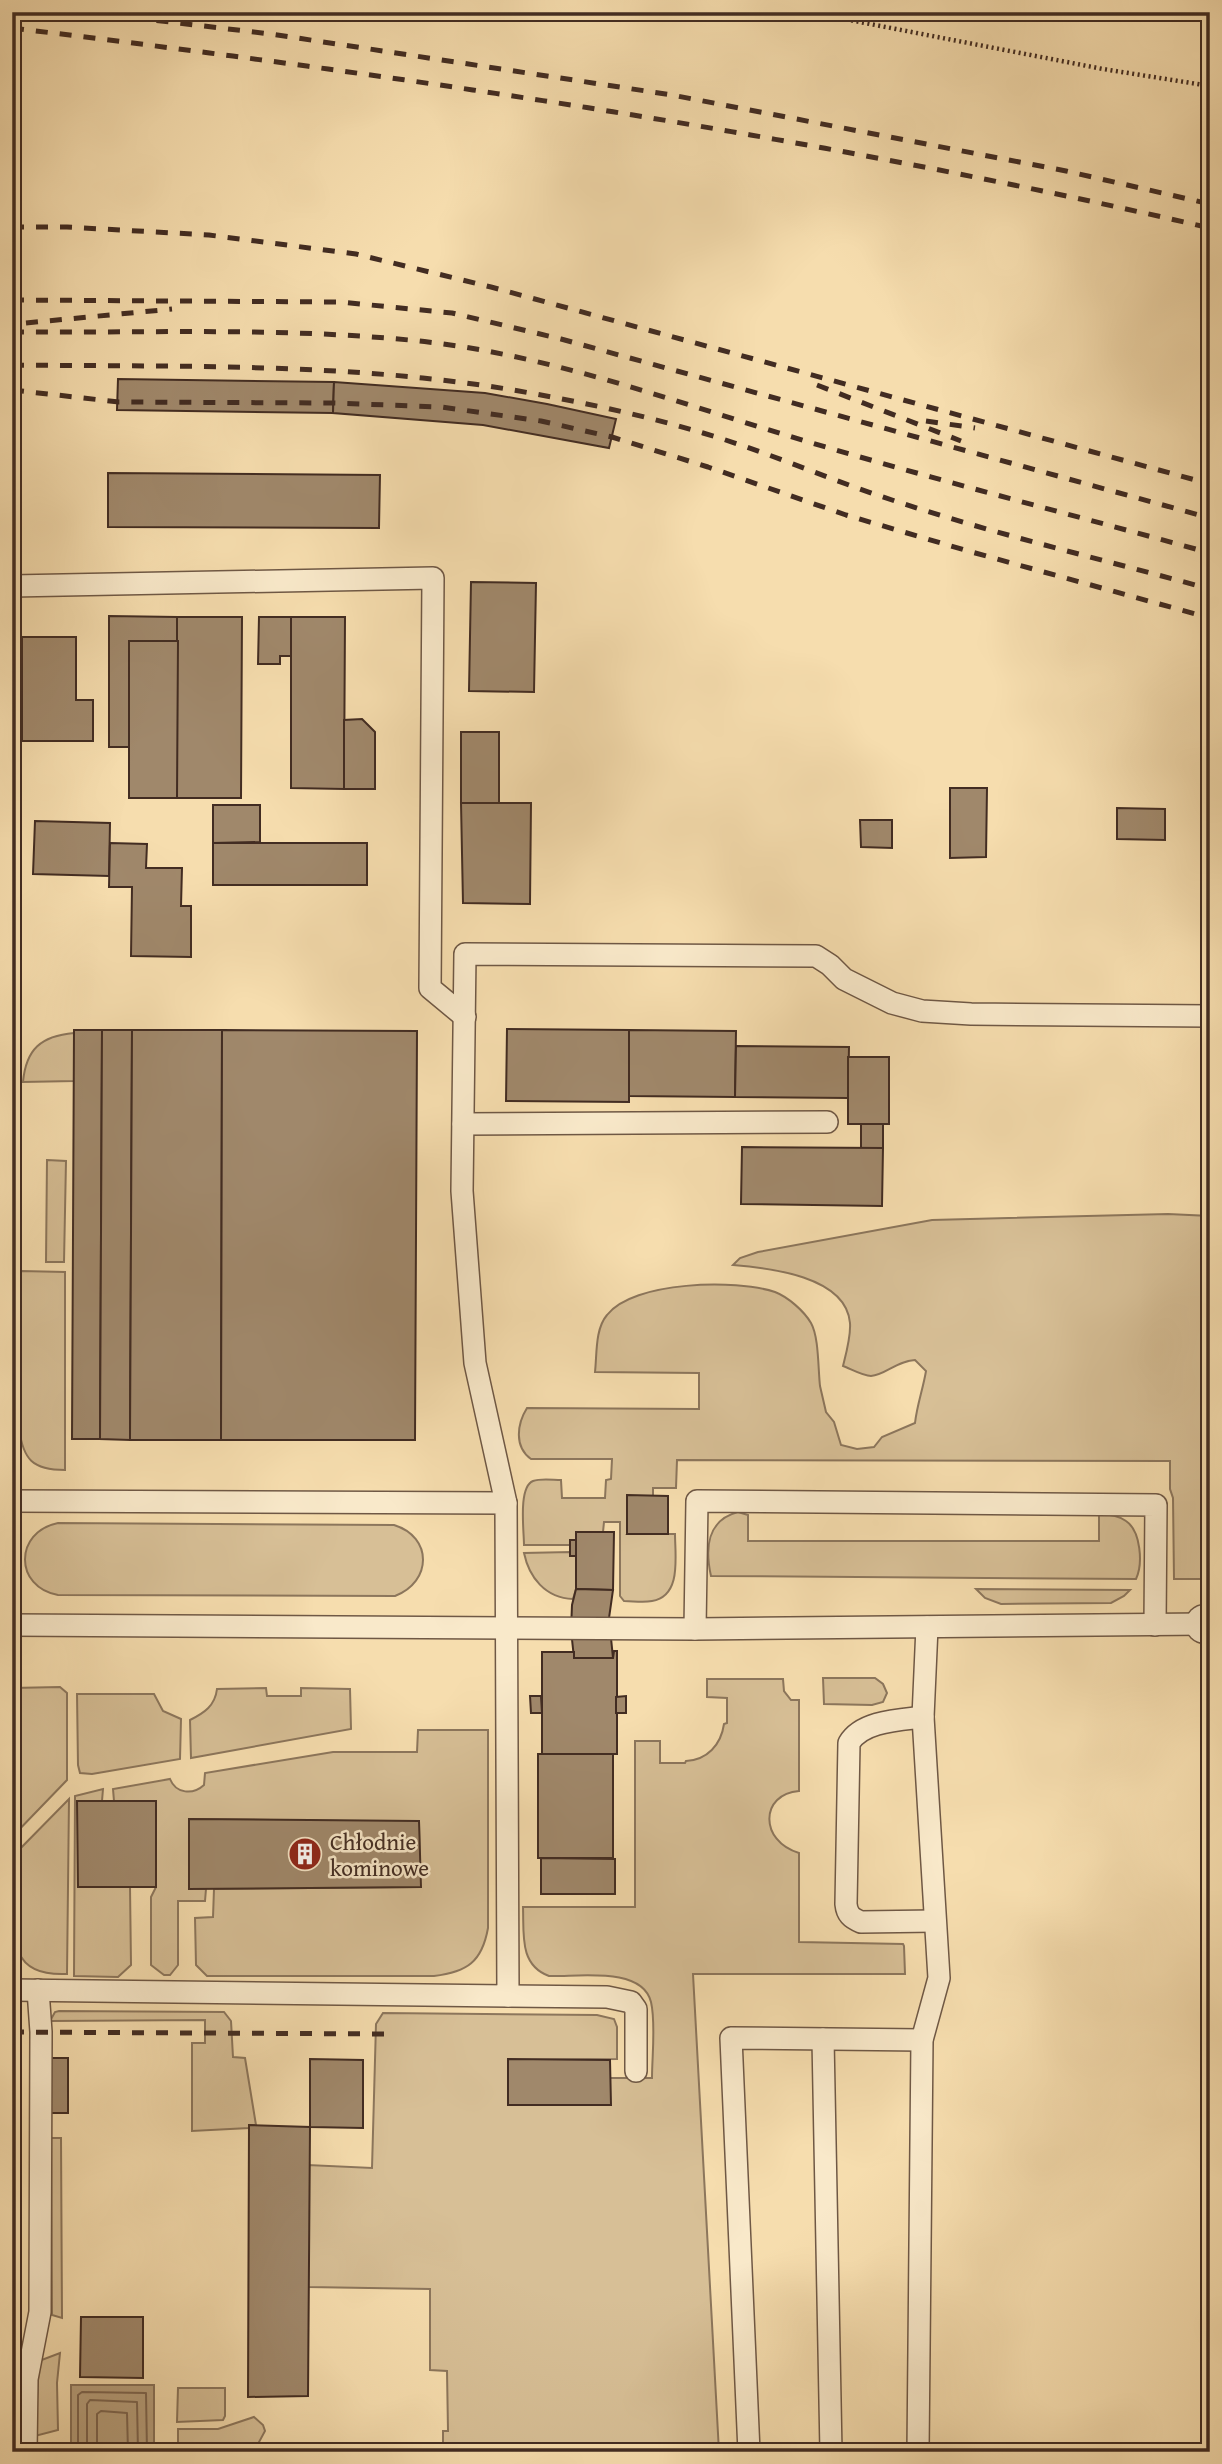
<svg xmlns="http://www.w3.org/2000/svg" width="1222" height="2464" font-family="'Gentium Book Plus',serif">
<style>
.green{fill:#d7bf96;stroke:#8c765c;stroke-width:2}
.water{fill:#b9a17e;stroke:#897259;stroke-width:2}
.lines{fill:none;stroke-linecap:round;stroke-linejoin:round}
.shore{stroke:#7e6650;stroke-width:2}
.building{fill:#a0886b;stroke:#422c22;stroke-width:2}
.lane-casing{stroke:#6f5845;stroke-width:24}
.street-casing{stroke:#6f5845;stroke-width:41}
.path{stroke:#422c22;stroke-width:4.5;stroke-dasharray:2 3.5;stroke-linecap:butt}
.lane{stroke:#f9e9ca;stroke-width:21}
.street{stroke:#f9e9ca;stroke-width:38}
.rail{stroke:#422c22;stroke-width:5;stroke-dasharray:12 12;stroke-linecap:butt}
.labels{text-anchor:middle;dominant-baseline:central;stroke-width:5;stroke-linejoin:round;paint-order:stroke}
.poi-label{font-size:23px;fill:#422c22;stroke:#f9e9ca;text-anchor:start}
</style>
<rect width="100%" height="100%" fill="#f6ddae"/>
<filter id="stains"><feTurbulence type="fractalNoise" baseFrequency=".00286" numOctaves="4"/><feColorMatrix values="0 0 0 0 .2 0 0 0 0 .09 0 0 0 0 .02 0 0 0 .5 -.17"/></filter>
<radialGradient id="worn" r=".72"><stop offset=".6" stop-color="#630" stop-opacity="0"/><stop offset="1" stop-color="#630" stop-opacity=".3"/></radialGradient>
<!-- green -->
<g class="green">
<path d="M74,1033V1081L23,1082C26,1049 41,1036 74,1033Z"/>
<polygon points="47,1160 66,1161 64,1262 46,1262"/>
<path d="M1168,1214L1210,1216V1579H1174L1173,1498L1170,1489V1461L677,1460L676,1488H653V1496L627,1534H675C675,1556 682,1596 652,1601C643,1603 633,1601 624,1601L620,1596V1522H604L603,1532H577L576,1540H570V1545H524C524,1531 518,1487 533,1481C541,1478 553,1480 561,1480L562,1498H605L606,1480L611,1479L612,1459H531C514,1447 517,1424 527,1408L699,1409V1373L595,1372C597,1354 595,1329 607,1315C633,1281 736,1279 775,1292C788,1297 804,1311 811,1323C819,1337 818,1369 820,1386C822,1395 824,1403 826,1412L834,1422L841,1445L857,1449L874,1447L882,1437L915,1423C917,1405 923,1389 926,1371L915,1360C896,1361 886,1375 871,1376C863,1376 851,1369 843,1366C846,1354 851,1336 850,1323C846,1276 769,1268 733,1265L740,1258L758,1252L932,1220Z"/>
<path d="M21,1271L65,1272V1470C33,1470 23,1460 19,1428Z"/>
<path d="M738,1512L748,1515V1541H1099V1514C1108,1514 1119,1516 1126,1521C1141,1531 1143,1564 1136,1579L711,1576C705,1549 707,1520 738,1512Z"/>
<path d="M58,1523L394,1525C433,1537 432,1582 395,1596L58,1595C14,1587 14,1532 58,1523Z"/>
<path d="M570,1552V1556H576V1589L573,1599C545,1598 529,1577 524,1553Z"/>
<polygon points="976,1589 1130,1590 1124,1596 1111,1603 1001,1604 985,1598"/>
<polygon points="823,1678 875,1678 883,1684 887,1693 883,1702 872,1705 824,1704"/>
<path d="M707,1679H783L784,1691L791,1700H799V1791C760,1794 759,1841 799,1853V1942L903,1944L904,1946L905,1974H693L719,2452H443V2431H448L447,2371L430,2370V2289L308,2287V2165L372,2168L376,2024L383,2013L597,2015L614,2019L617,2027V2059L508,2060L509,2105H610V2078H652C652,2056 656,2023 651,2002C642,1966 578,1977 549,1976C519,1965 524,1934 523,1907H635V1741H660V1763H685L686,1761C707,1760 721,1745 724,1724L727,1723V1698L707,1697Z"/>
<polygon points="60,1687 67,1693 67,1780 12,1837 12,1688"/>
<path d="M266,1688L267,1696H301V1688L350,1689L351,1729L191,1758L190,1720C204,1713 215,1706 217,1689Z"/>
<polygon points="77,1694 154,1694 163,1711 181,1719 180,1759 92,1774 80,1773 78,1765"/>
<path d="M418,1730H488V1928C482,1962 467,1972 434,1976H207L196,1965L195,1918L213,1917L214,1889L420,1887L419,1822L190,1819L189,1888L206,1889L205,1901H178V1965L170,1975H164L151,1965V1897L156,1887V1801H114L113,1789L170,1779C176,1794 193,1795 204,1785L205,1773L333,1752H417Z"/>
<polygon points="103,1789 102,1801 78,1801 78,1887 130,1887 131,1965 118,1977 74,1976 75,1796"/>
<path d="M69,1799L67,1974C0,1977 16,1926 18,1877H12V1857Z"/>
<polygon points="59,2011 224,2012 231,2021 233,2057 245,2058 256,2125 249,2125 249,2128 192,2131 192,2043 205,2043 205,2020 50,2021 55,2012"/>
<polygon points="51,2138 61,2138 62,2318 52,2315"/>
<polygon points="60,2353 57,2383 58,2430 35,2436 39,2361"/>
<polygon points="178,2388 225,2388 225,2416 223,2420 177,2422"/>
<polygon points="254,2417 263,2425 265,2431 258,2444 243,2448 190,2446 189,2452 178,2452 178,2429 218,2429"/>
</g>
<!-- water -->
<rect class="water" x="71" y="2385" width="83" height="67"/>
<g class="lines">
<!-- shore -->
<g class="shore">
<polyline points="78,2452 78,2395 82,2392 146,2393 147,2452"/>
<polyline points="87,2452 87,2404 90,2400 137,2402 138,2452"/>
<polyline points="97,2452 97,2414 101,2411 127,2413 128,2452"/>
</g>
</g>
<!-- building -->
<g class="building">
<polygon points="118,379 334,382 333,413 117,410"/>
<polygon points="334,382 485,393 547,404 616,419 609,448 483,425 333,413"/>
<polygon points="108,473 380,475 379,528 108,527"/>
<polygon points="471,582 536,583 534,692 469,691"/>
<polygon points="109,616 177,617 178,641 129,641 129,747 109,747"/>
<polygon points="177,617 242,617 241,798 177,798"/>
<polygon points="259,617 291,617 291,656 280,656 280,664 258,664"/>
<polygon points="291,617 345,617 344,789 291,788"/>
<polygon points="22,637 76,637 76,700 93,700 93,741 22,741"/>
<polygon points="129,641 178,641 177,798 129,798"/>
<polygon points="362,719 375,732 375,789 344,789 344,720"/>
<rect x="461" y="732" width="38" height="71"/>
<polygon points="950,788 987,788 986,857 950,858"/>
<polygon points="461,803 531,803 530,904 463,903"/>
<polygon points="213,805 260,805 260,842 213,843"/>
<polygon points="1117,808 1165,809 1165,840 1117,839"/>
<polygon points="860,820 892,820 892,848 861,847"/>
<polygon points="35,821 110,823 109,876 33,874"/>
<polygon points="110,843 147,844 146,868 182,868 181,906 191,906 191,957 131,956 132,887 109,887"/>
<rect x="213" y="843" width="154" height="42"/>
<polygon points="507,1029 629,1030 629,1102 506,1101"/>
<polygon points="74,1030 102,1030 100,1439 72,1439"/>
<polygon points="102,1030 132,1030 130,1440 100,1439"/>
<polygon points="132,1030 222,1030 221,1440 130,1440"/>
<polygon points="222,1030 417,1031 415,1440 221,1440"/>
<polygon points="629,1030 736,1031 735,1097 629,1096"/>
<polygon points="736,1046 849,1047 848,1098 735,1097"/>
<rect x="848" y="1057" width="41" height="67"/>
<rect x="861" y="1124" width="22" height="24"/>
<polygon points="742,1147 883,1148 882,1206 741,1204"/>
<polygon points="627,1495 668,1496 668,1534 627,1534"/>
<polygon points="576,1532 614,1532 613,1590 576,1589"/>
<rect x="570" y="1540" width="6" height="16"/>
<polygon points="576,1589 613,1590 609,1618 613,1658 574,1658 571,1630 572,1605"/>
<polygon points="614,1651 617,1651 617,1754 542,1754 542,1652 574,1652 574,1658 613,1658"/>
<polygon points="530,1696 541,1696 542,1713 531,1713"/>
<polygon points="626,1696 626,1713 616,1713 616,1697"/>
<rect x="538" y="1754" width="75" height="104"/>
<polygon points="77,1801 156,1801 156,1887 78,1887"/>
<polygon points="189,1819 419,1821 421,1887 189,1889"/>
<polygon points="541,1858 615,1859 615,1894 541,1894"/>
<rect x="48" y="2058" width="20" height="55"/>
<polygon points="310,2059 363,2060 363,2128 310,2127"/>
<polygon points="508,2059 610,2060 611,2105 508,2105"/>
<polygon points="249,2125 310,2127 308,2396 248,2397"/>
<polygon points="81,2317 143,2317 143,2378 80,2377"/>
</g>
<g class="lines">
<defs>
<g id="lane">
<polyline points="12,586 433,578 430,988 465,1017"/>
<polyline points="463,1124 827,1122"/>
<polyline points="12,1501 506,1503 508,1996 12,1990"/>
<polyline points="506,1503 475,1363 462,1191 465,954 816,956 830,965 844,979 892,1003 922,1011 971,1014 1210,1016"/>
<polyline points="12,1625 695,1629 1205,1624"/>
<polyline points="695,1629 697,1501 1156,1505 1155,1625"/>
<path d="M923,1717C899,1720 862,1721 849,1743L846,1904C847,1914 851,1918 861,1922L935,1921"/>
<polyline points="508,1996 607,1997 631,2002 636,2009 636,2071"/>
<polyline points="823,2039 831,2452"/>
<polyline points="26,2452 27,2379 40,2312 41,2032 38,1990"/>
<polyline points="749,2452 731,2038 922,2040"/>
<polyline points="918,2452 922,2040 939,1978 923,1717 927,1627"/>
</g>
<polyline id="street" points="1205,1624 1210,1624"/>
</defs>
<!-- lane casing -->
<use href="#lane" class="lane-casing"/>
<!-- street casing -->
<use href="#street" class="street-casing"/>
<!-- path -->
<polyline class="path" points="808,12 1103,69 1210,86"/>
<!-- lane -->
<use href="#lane" class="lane"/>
<!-- street -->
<use href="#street" class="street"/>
<!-- rail -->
<g class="rail">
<polyline points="85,12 271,34 672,95 1066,171 1210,204"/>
<path d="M12,28C414,77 815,136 1210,228"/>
<polyline points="12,227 67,227 209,235 356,254 491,287 1210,484"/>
<polyline points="12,300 340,302 452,313 561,339 1210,518"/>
<polyline points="26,323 172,309"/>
<path d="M12,332C147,333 284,327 419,341C553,355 683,405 812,443C944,482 1077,516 1210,553"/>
<path d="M12,365C189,367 367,362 541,395C595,405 650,417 703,433C768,452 830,480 895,501C998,535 1105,560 1210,589"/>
<polyline points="817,385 961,441"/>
<polyline points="12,390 119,402 334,403 441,407 541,421 612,437 708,467 846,515 968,551 1210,618"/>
<polyline points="926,421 975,428"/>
<polyline points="12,2032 393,2034"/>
</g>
</g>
<!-- icons -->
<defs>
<symbol id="building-disc" viewBox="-11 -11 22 22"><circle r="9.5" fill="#8f2418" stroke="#f9e9ca"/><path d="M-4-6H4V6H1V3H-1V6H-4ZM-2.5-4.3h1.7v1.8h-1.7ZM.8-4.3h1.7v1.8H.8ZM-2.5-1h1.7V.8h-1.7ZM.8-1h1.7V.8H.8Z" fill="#fff"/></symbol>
</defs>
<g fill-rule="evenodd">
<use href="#building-disc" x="286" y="1835" width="38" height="38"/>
</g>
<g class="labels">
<!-- poi labels -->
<g class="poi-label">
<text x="330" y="1841">Chłodnie<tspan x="330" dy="26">kominowe</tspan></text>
</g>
</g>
<!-- margin -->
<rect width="1222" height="2464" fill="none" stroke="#f6ddae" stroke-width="42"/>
<rect x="14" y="14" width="1194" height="2436" fill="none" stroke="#422c22" stroke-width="3.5"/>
<rect x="21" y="21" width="1180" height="2422" fill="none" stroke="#422c22" stroke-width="2"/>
<rect width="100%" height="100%" filter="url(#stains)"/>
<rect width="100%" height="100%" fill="url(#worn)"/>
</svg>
